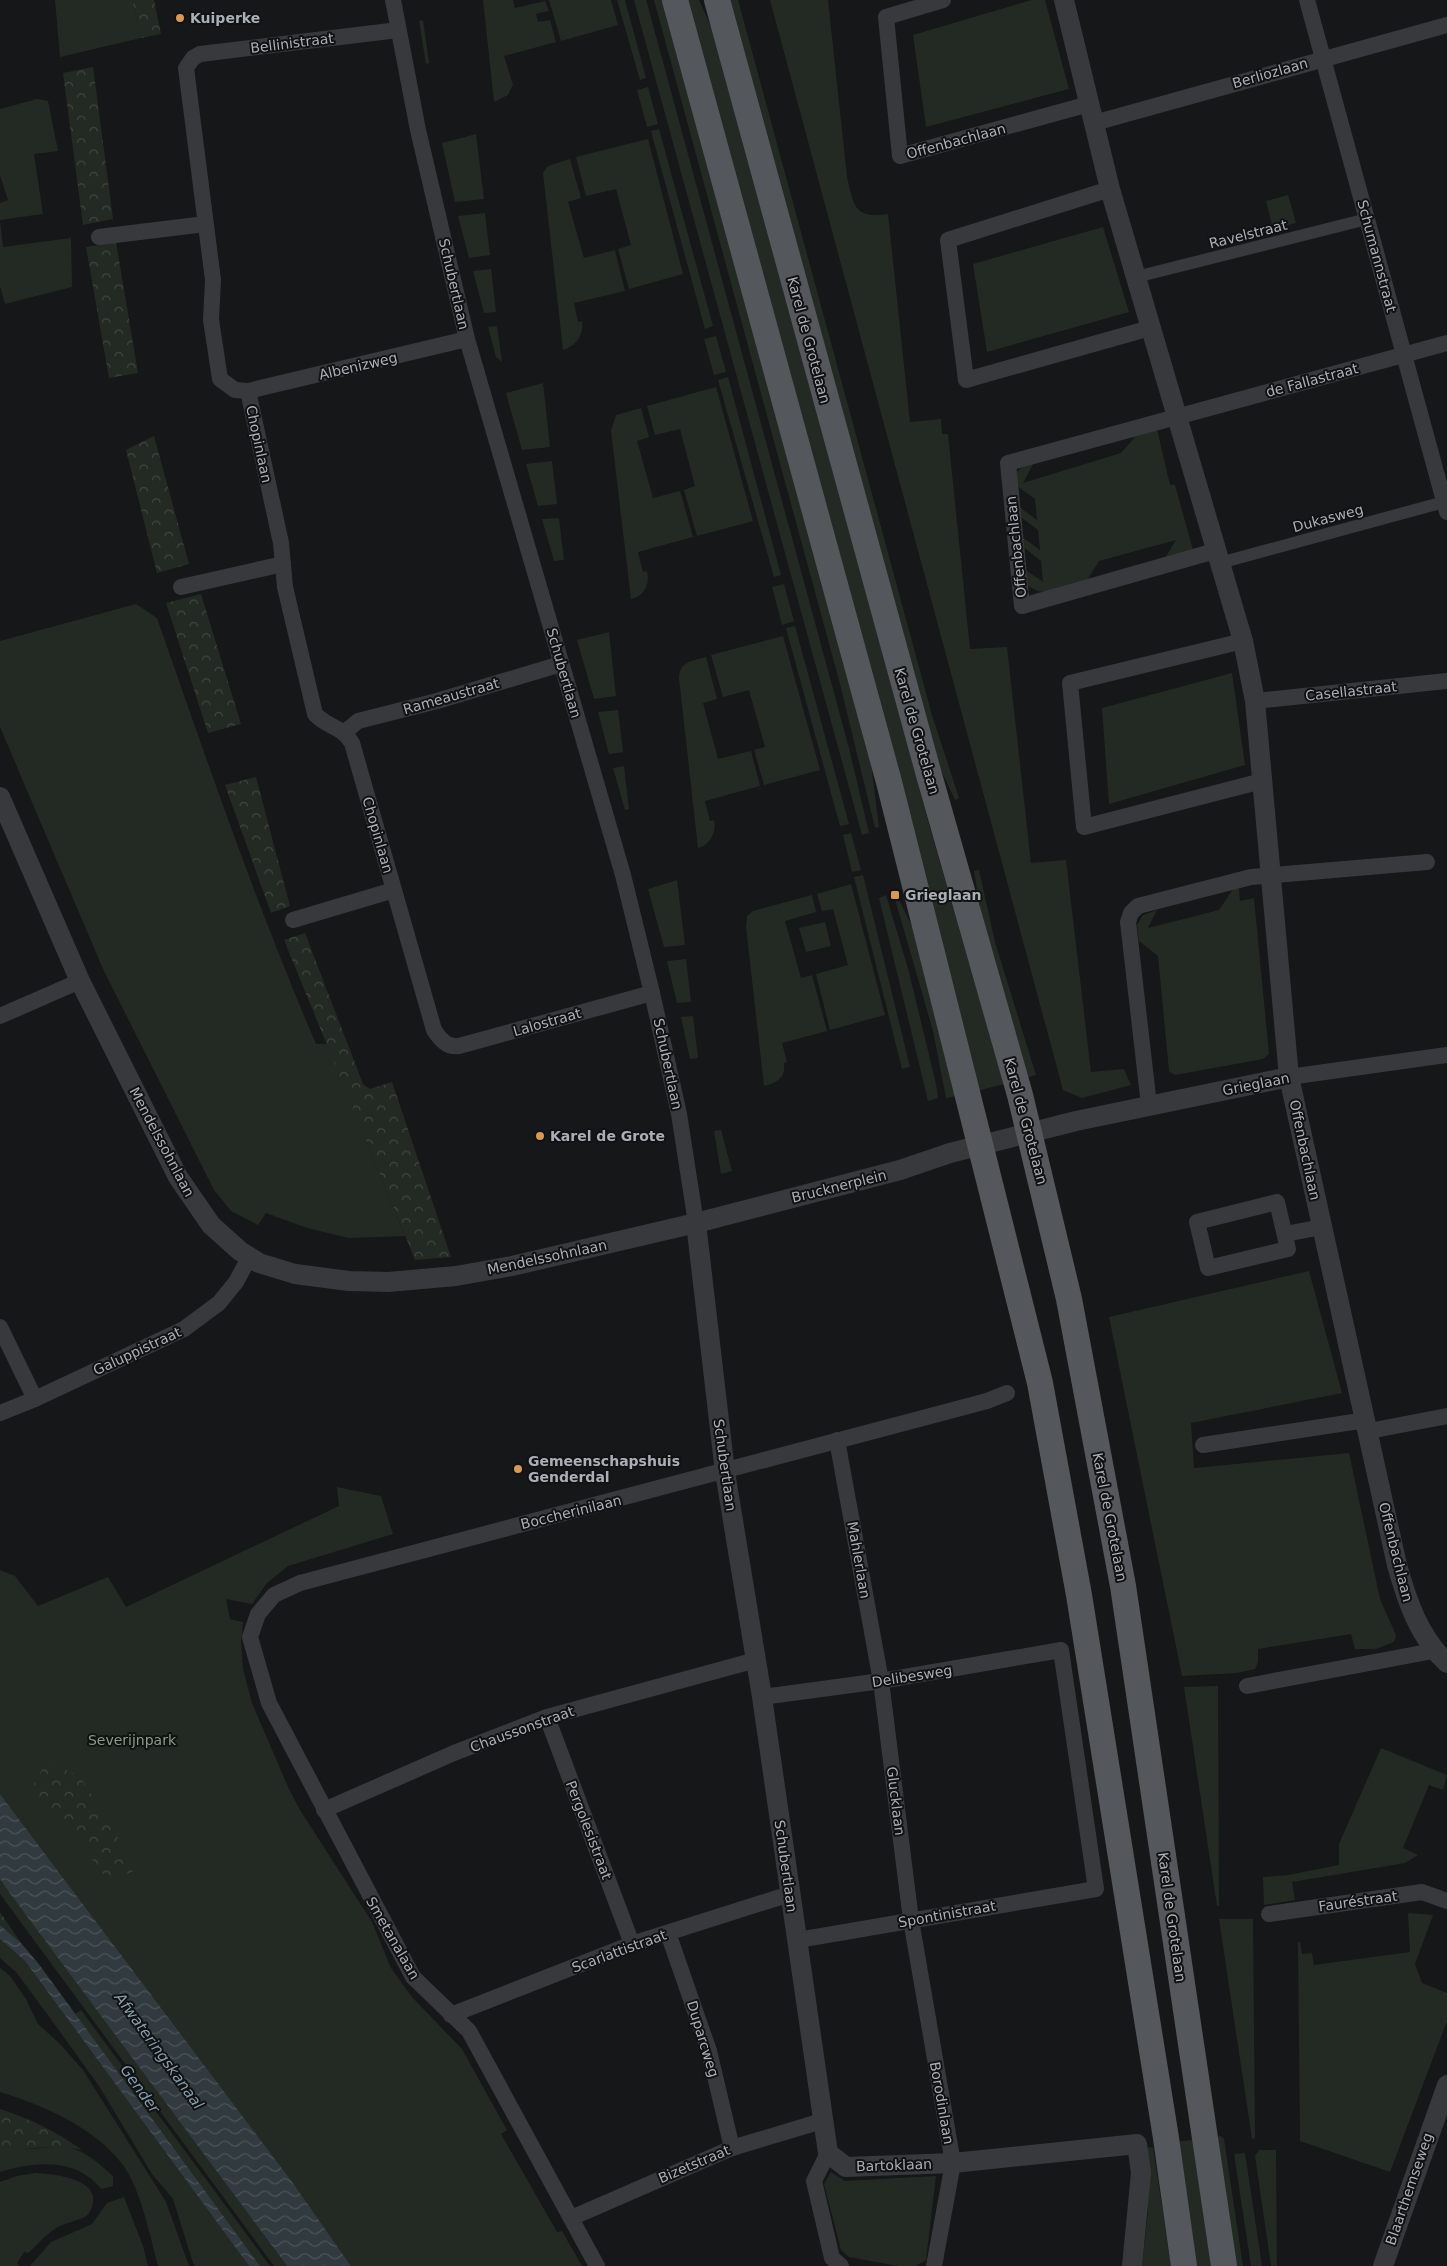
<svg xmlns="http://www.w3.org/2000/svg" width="1447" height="2266" font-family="'DejaVu Sans',sans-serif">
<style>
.green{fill:#232a23}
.forest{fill:url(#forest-crowns)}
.water{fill:url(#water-waves)}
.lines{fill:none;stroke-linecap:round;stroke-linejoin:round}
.pedestrian{stroke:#38393c;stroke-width:12}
.minor{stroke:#38393c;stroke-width:16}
.tertiary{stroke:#38393c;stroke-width:20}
.primary{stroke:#54575b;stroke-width:26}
.poi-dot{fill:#db994b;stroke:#111213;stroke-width:2}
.labels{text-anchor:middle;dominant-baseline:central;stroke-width:4;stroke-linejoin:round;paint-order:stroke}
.poi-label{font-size:14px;font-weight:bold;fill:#aaafb6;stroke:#111213;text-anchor:start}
.street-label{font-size:14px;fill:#aaafb6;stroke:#111213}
.park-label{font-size:14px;fill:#859f83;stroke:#111213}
.water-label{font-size:15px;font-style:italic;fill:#859fad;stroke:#111213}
</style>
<defs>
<pattern id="forest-crowns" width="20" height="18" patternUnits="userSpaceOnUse" patternTransform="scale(1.25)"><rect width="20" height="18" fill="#232a23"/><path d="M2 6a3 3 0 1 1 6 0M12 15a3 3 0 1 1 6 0" fill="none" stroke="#404641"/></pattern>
<pattern id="water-waves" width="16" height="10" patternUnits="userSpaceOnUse" patternTransform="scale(1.25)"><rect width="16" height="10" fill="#313a3f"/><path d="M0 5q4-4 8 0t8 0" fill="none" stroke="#4c5458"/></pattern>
</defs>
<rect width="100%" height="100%" fill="#161718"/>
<!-- green -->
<g class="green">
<polygon points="55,0 132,0 141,38 60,57"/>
<polygon points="483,0 513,0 515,8 545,1 549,11 536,14 538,22 550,20 556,42 504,56 513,85 508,95 494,102"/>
<polygon points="549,0 611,0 618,25 561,41"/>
<polygon points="617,0 625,0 646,78 640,80"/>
<polygon points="634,0 646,0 647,3 849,748 869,833 862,835"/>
<polygon points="654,0 663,0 870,756 879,827 875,828 840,684"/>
<polygon points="686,0 699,0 716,38 928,821 1004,1084 977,1091"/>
<polygon points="729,0 738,0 932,715 959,798 955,800 933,753"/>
<path d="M770,0H828L847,177C854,206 854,219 888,214L910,422L941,419L942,434H948L970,649L1007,647L1031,863L1066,860L1091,1072L1124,1069L1131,1085L1082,1098L1063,1090Z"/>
<polygon points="1032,0 1045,0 1069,89 926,127 913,35"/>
<polygon points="423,20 429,63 426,64 419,21"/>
<polygon points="648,87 658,124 647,127 637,90"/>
<polygon points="37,99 48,101 58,151 34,154 43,214 0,220 3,247 71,238 72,287 5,304 0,286 0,203 8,200 0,175 0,109"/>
<polygon points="659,129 713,326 705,329 651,131"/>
<polygon points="476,134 484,199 455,202 442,143"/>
<polygon points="648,139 683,274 629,289 618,249 631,245 616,189 586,196 576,157"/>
<path d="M570,159L581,198L568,202L584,258L615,250L625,291L574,303L578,322L582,321C584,335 576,346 563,350L543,173L548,166Z"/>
<polygon points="1288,195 1296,223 1273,229 1266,201"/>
<polygon points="485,213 490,255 469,258 458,216"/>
<polygon points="1103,227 1129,312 987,352 973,264"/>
<polygon points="491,269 496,312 484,313 473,271"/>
<polygon points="497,326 502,361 501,361 496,357 488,327"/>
<polygon points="716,336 726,372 714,375 704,339"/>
<polygon points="728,377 781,575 774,577 718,380"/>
<polygon points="543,383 550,447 522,450 506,393"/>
<polygon points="716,387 753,521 697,536 684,490 695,486 680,429 655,435 647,406"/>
<path d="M641,408L649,437L637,441L653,498L680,491L693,537L638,552L643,572L647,571C650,584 645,596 631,599L611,431L616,415Z"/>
<path d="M1157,429L1170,485H1175L1193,550L1164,560L1176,540L1099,561L1086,582C1066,588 1047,599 1028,586L1026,570L1043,582L1041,561L1022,546V537L1040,550L1038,530L1018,515V506L1037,520L1035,499L1013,483C1015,472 1021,465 1033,464L1023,483L1121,453L1135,437Z"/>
<polygon points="552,461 557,504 538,506 526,464"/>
<polygon points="559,518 564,560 554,561 542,519"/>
<polygon points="784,584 794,621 782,625 772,587"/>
<path d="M136,604L157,618C207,761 256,904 316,1044H327L405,1236L349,1238L307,1228L266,1213L258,1225L231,1211L214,1190L103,969L0,727V641Z"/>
<polygon points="795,626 849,824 840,826 786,628"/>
<polygon points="609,632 616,696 594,699 577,640"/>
<polygon points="783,636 820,770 764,785 754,750 765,747 749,690 723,697 711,655"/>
<path d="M706,657L717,699L703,703L718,759L751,751L760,786L705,801L710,821L714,820C717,832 710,845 698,848L679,678C680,661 692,661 706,657Z"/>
<polygon points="1232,673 1245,765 1109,804 1102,708"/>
<polygon points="618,710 623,752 609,754 598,712"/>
<polygon points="624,766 629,809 625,810 613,768"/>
<polygon points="851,833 861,870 852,872 843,835"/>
<polygon points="979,870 995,942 1036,1075 1025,1078 986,943 974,871"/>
<polygon points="863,875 910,1067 902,1069 854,877"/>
<polygon points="677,880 685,945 664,947 648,889"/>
<polygon points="851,884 885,1015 830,1030 816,974 848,965 833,909 822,911 817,894"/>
<polygon points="1239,888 1240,901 1254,898 1269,1054 1263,1059 1175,1075 1169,1071 1158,956 1139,941 1137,925 1143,915 1157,910 1148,928 1219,910 1233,889"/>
<path d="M812,895L816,912L785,921L801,978L812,975L827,1031L782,1043L787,1062L784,1063C786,1078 777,1083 764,1086L746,927L747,916L753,911Z"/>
<polygon points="886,895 909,972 936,1084 938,1098 928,1101 879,898"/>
<polygon points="898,898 918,938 957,1096 946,1098 933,1031 895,899"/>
<polygon points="825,922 831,946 806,952 799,928"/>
<polygon points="686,959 691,1002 677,1003 667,961"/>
<polygon points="693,1016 698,1058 690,1059 681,1017"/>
<polygon points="721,1130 732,1171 721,1174 714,1131"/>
<polygon points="1309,1271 1342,1393 1191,1423 1194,1468 1349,1453 1380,1599 1396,1635 1394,1642 1376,1649 1355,1649 1351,1634 1258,1649 1258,1662 1255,1669 1237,1673 1182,1676 1109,1317"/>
<polygon points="337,1487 381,1496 393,1534 288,1566 267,1583 252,1604 226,1599 230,1619 243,1622 241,1642 243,1669 252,1703 288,1787 300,1810 372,1922 391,1968 412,1997 462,2049 507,2130 501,2134 557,2232 562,2231 582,2266 351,2266 293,2183 0,1794 0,1570 15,1576 38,1606 108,1577 126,1607 339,1506"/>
<polygon points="1218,1686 1219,1906 1217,1906 1184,1687"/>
<polygon points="1381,1748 1447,1775 1443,1790 1429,1785 1403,1848 1418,1855 1405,1863 1292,1882 1295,1900 1264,1905 1263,1877 1288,1875 1339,1865 1339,1844"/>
<polygon points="0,1879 287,2266 274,2266 0,1894"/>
<polygon points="1408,1913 1433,1915 1415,1964 1422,1983 1447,1993 1447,2021 1390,2172 1300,2141 1298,1942 1300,1942 1302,1954 1312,1953 1314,1965 1410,1952"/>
<polygon points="1219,1919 1253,1919 1255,2138 1252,2139"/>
<polygon points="0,1939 25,1961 36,1976 249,2266 194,2266 173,2199 152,2174 99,2086 45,2011 16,1972 0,1958"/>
<path d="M0,1968L10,1976L26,1999L38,2024L60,2044L83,2070L166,2202L189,2266H158C150,2236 141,2190 123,2165C94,2127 45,2106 0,2092Z"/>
<polygon points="81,2010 270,2266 260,2266 75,2014"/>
<polygon points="1221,2136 1224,2139 1243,2266 1234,2266 1215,2137"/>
<polygon points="1191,2140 1193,2141 1211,2266 1193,2266 1175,2142"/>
<path d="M65,2146C87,2152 96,2161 113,2176V2186L102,2189C97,2185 93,2179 87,2176C63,2158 26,2164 0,2172V2156L18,2150Z"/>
<polygon points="1153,2147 1171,2266 1142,2266 1148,2212 1146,2148"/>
<polygon points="1259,2150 1276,2150 1277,2266 1271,2266 1255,2156"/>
<polygon points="1245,2153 1262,2266 1251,2266 1234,2154"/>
<polygon points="831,2172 845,2181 936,2176 926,2260 916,2266 898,2266 849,2257 841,2250 824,2184"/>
<path d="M35,2173C52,2174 98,2178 93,2203C92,2208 90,2213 86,2216C78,2221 68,2222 60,2226C46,2233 39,2244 28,2253L24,2252L17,2263L19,2266H0V2182L17,2176Z"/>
<polygon points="124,2197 143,2246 148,2266 30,2266 51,2242 92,2224 107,2203"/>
</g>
<!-- forest -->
<g class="forest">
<polygon points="132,0 154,0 161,34 141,38"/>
<polygon points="93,67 113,219 83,225 63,73"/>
<polygon points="116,242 138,373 109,378 86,247"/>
<polygon points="154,436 189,564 157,573 126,450"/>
<polygon points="201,594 241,724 208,733 166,603"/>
<polygon points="256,777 290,906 271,913 225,785"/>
<polygon points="305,933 363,1084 370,1089 392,1082 451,1257 415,1260 284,940"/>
<polygon points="48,1760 81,1778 137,1869 110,1883 63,1820 27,1795"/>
<polygon points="0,1912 21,1943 0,1925"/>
<path d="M0,2109C30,2119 56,2131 82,2150C55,2144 26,2147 0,2156Z"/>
</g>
<!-- water -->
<g class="water">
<polygon points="0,1794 293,2183 351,2266 287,2266 9,1892 0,1879"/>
<polygon points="0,1925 21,1943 38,1963 260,2266 249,2266 36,1976 25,1961 0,1939"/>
</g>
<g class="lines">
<!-- pedestrian -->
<g class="pedestrian">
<polyline points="1136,277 1367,219"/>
<polyline points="1220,563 1444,502"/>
</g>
<!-- minor -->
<g class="minor">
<polyline points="393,0 418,130 467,339 623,875 652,993 679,1114 696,1223"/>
<polyline points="943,0 886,17 900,156 1089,104"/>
<polyline points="1307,0 1447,512"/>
<polyline points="398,30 200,54 193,58 186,68 213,280 211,320 220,379 235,390 248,391 467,339"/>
<polyline points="1094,123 1447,25"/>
<polyline points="1110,189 948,240 966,380 1150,328"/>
<polyline points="99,237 205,224"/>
<path d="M248,391L281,543L285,587L315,714C328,728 342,726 352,743L434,1030C440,1039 447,1048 459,1046L652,993"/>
<polyline points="1215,551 1022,606 1008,463 1447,343"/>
<polyline points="181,587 283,564"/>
<polyline points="1243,641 1070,683 1084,827 1262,781"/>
<polyline points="1255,701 1447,681"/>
<polyline points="345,732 358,721 437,701 561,664"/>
<polyline points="293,920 394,890"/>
<polyline points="0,1016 80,981"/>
<polyline points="1289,1077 1447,1055"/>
<polyline points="1149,1105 1128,922 1131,913 1138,906 1251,877 1427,862"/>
<polygon points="1277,1202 1288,1249 1208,1268 1197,1222"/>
<polyline points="1285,1234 1322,1227"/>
<polyline points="0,1327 35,1399"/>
<polyline points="0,1413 35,1399 184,1329 219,1303 236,1282 249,1258"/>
<polyline points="1369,1431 1447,1416"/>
<polyline points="837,1440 881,1681 911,1920 953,2163 934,2266"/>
<polyline points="1203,1445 1366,1420"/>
<polyline points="1247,1686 1433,1651"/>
<polyline points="762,1697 881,1681 1061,1650 1096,1889 798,1940"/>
<polyline points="547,1717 632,1944"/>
<polyline points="324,1810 454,1753 547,1717 756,1660"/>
<polyline points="1269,1914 1422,1892 1447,1901"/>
<polyline points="668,1933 709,2051 732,2148"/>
<polyline points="451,2015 632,1944 790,1894"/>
<polyline points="828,2153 814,2181 832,2258 841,2266"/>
<polyline points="571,2218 732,2148 822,2121"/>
<polyline points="597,2266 469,2031 413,1977 269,1703 250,1637 258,1614 274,1595 300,1583 987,1401 1007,1393"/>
</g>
<!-- tertiary -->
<g class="tertiary">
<path d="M1064,0L1110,189L1243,641L1255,701L1289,1077L1397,1565C1407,1601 1419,1637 1447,1663"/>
<polyline points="0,797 80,981 178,1177 211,1225 240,1251 259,1263 295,1274 349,1281 388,1282 456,1276 512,1266 696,1223 900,1170 950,1153 1076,1121 1289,1077"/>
<polyline points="696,1223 725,1472 762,1697 828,2153 846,2167 953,2163 1137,2144 1141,2173 1132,2266"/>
<polyline points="1383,2266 1447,2085"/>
</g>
<!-- primary -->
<g class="primary">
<polyline points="675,0 889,782 1040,1383 1079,1595 1166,2138 1184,2266"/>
<polyline points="717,0 929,775 1020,1095 1069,1299 1123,1586 1224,2266"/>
</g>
</g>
<!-- markers -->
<g class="poi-dot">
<circle cx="180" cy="18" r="5"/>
<rect x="890" y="890" width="10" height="10" rx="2.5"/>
<circle cx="540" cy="1136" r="5"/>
<circle cx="518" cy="1469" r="5"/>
</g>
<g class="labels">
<!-- poi labels -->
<g class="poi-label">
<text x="190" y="18">Kuiperke</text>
<text x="905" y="895">Grieglaan</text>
<text x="550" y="1136">Karel de Grote</text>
<text x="528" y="1461">Gemeenschapshuis<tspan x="528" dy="16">Genderdal</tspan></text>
</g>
<!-- street labels -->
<g class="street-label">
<text transform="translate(292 43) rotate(-7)">Bellinistraat</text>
<text transform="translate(1270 73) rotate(-16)">Berliozlaan</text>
<text transform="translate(956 141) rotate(-15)">Offenbachlaan</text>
<text transform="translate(1248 234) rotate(-14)">Ravelstraat</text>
<text transform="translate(1377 256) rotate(75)">Schumannstraat</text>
<text transform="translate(454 284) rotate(77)">Schubertlaan</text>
<text transform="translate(809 340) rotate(75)">Karel de Grotelaan</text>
<text transform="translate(358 366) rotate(-13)">Albenizweg</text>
<text transform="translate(1312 380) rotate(-15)">de Fallastraat</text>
<text transform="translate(259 444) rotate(78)">Chopinlaan</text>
<text transform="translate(1328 518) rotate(-15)">Dukasweg</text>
<text transform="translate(1016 547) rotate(-96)">Offenbachlaan</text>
<text transform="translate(564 673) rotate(74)">Schubertlaan</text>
<text transform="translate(1351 691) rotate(-6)">Casellastraat</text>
<text transform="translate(451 696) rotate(-16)">Rameaustraat</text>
<text transform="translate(917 731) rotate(74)">Karel de Grotelaan</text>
<text transform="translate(378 835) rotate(74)">Chopinlaan</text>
<text transform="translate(547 1022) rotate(-16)">Lalostraat</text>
<text transform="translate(668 1064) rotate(78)">Schubertlaan</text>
<text transform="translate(1256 1084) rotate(-11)">Grieglaan</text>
<text transform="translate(1026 1121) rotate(75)">Karel de Grotelaan</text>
<text transform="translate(162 1142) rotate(62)">Mendelssohnlaan</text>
<text transform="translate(1305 1150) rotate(78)">Offenbachlaan</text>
<text transform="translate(839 1186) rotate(-14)">Brucknerplein</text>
<text transform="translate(547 1257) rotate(-12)">Mendelssohnlaan</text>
<text transform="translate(137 1351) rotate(-25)">Galuppistraat</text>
<text transform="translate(725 1465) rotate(82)">Schubertlaan</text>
<text transform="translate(571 1512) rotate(-14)">Boccherinilaan</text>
<text transform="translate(1110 1517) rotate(79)">Karel de Grotelaan</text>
<text transform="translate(1396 1552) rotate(76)">Offenbachlaan</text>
<text transform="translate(859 1560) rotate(80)">Mahlerlaan</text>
<text transform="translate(912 1676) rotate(-9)">Delibesweg</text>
<text transform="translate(522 1729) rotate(-20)">Chaussonstraat</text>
<text transform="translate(896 1801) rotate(83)">Glucklaan</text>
<text transform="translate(589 1830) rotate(69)">Pergolesistraat</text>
<text transform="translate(786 1866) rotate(82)">Schubertlaan</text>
<text transform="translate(1358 1901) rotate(-8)">Fauréstraat</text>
<text transform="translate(947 1914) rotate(-10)">Spontinistraat</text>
<text transform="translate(1172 1917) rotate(82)">Karel de Grotelaan</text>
<text transform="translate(393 1938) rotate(60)">Smetanalaan</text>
<text transform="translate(619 1951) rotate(-20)">Scarlattistraat</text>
<text transform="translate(703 2039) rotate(73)">Duparcweg</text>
<text transform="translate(942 2103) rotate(80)">Borodinlaan</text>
<text transform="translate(694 2164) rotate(-23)">Bizetstraat</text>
<text transform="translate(894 2165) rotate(-2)">Bartoklaan</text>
<text transform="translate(1409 2189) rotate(-71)">Blaarthemseweg</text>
</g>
<!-- park labels -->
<g class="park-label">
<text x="132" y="1740">Severijnpark</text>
</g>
<!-- water labels -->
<g class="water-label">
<text transform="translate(159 2051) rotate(54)">Afwateringskanaal</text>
<text transform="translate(140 2089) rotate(54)">Gender</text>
</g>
</g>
</svg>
